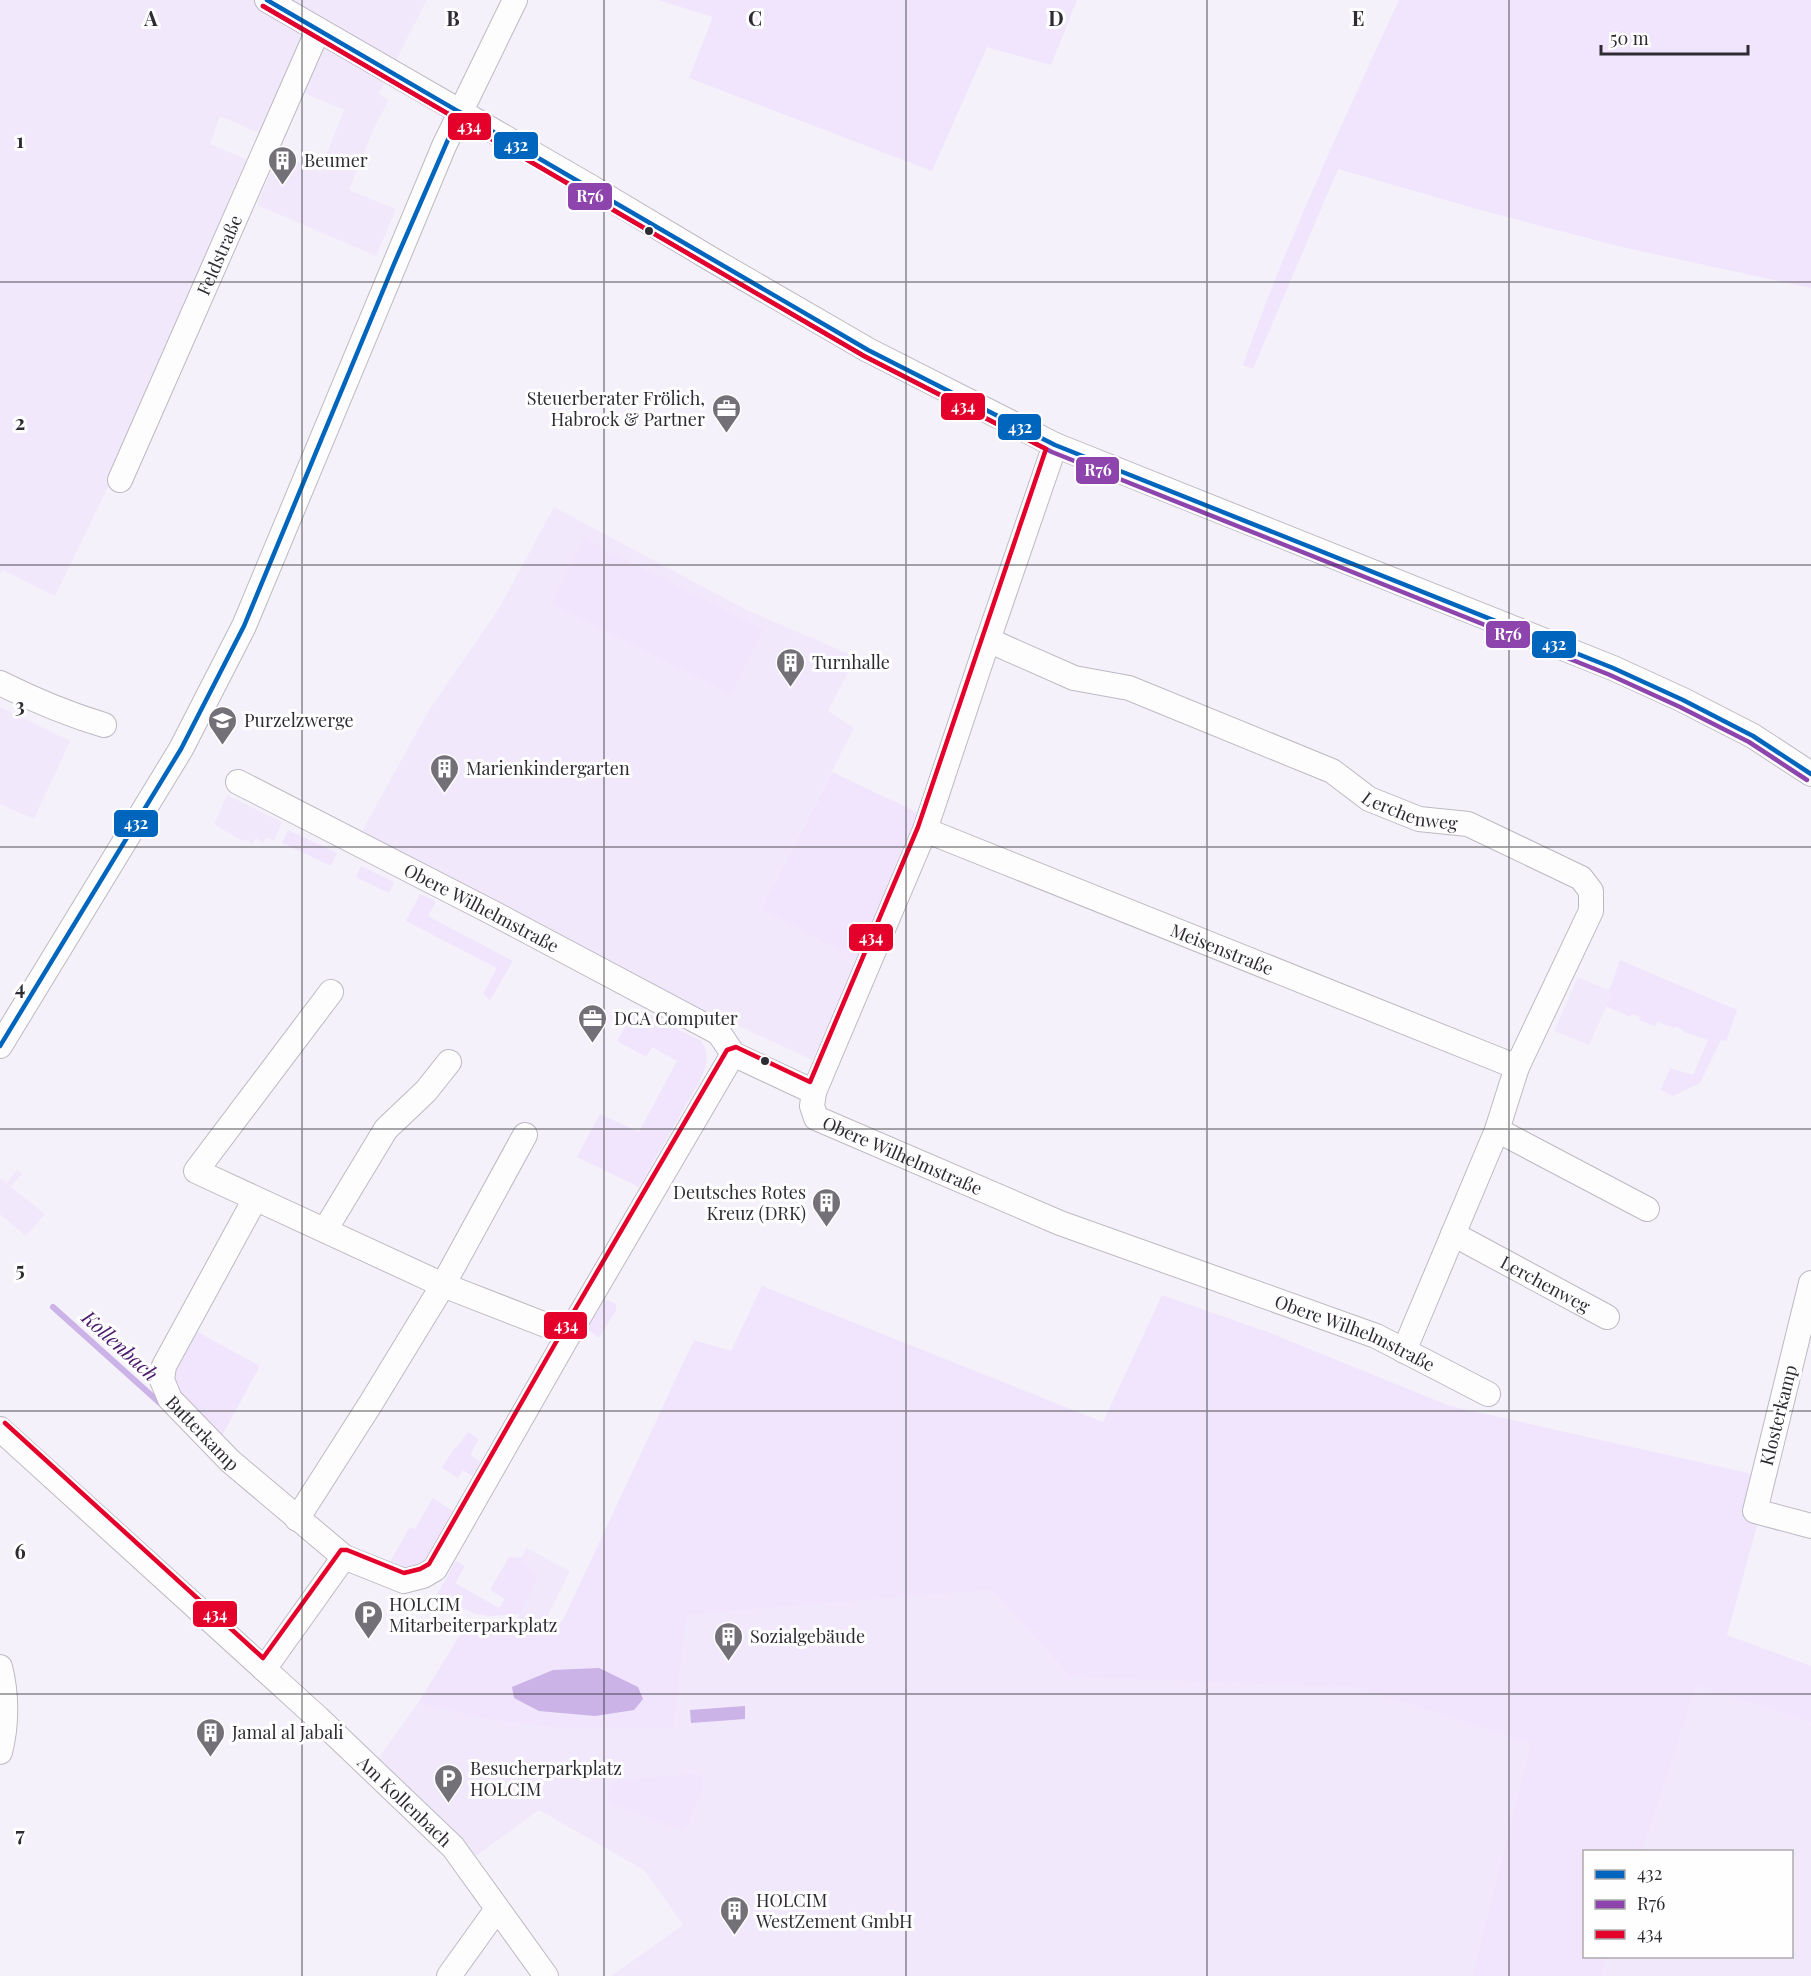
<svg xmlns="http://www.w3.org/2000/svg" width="1811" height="1976" font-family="'Playfair Display',serif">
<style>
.built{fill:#f1e8fc}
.green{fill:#f0e5fc}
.water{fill:#cbb2e7}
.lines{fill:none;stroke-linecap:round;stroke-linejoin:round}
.stream{stroke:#cbb2e7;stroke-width:6}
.minor-casing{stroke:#bdb9c1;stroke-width:26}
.minor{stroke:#fefdfe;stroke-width:24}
.bus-1-casing{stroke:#fefefe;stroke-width:9}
.bus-2-casing{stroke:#fefefe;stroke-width:9}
.bus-3-casing{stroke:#fefefe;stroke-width:9}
.bus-1{stroke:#0065bd;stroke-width:4.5}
.bus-2{stroke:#8e44ad;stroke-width:4.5}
.bus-3{stroke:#e4002b;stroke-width:4.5}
.grid{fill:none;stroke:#2e2b32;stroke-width:1.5;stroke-opacity:0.55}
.bus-dot{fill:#2e2b32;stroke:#fefefe;stroke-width:2}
.labels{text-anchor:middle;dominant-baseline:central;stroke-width:6;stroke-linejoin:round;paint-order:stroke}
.poi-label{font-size:18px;fill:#2e2b32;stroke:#fefefe;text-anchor:start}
.street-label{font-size:18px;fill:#2e2b32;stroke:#fefefe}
.water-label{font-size:20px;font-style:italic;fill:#48186c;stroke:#fefefe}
.grid-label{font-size:20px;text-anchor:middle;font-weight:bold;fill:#2e2b32;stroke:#fefefe;stroke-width:6;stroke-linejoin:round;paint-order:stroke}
.line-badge{stroke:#fefefe;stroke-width:2}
.badge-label{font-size:16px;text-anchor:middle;font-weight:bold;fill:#fff}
</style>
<rect width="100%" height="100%" fill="#f5f1fa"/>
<!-- built -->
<g class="built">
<polygon points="0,0 427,0 379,94 389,100 374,128 349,190 396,209 376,256 257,205 278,154 320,171 344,110 281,83 259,133 220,116 210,144 248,160 109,485 55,596 2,570 0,574"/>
<polygon points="554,507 747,610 856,657 828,711 854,728 761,909 859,961 812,1060 644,982 361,833 429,710 498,610"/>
<polygon points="0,707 70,741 34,819 0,804"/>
<polygon points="227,795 282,822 274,841 267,837 263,843 256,838 252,844 245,840 244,842 214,824"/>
<polygon points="1578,977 1613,992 1589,1045 1554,1031"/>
<polygon points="17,1170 22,1173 11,1187 45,1214 26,1236 0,1214 0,1178 7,1183"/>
<polygon points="526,1548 570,1571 544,1623 514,1624 537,1580 521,1558"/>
<polygon points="992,1590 1071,1677 1359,1688 1532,1744 1472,1976 611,1976 683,1925 644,1870 539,1810 472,1859 373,1765 418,1703 483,1719 558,1728 673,1727 687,1615"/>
<polygon points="1696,1686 1811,1722 1811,1976 1601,1976 1607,1957 1792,1956 1792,1852 1642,1851"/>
</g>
<!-- green -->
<g class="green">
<polygon points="658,0 1077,0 1051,65 987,47 932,171 689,78 713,17"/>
<path d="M1399,0H1811V288L1626,248L1484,211L1338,169L1253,369L1243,365C1287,240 1344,120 1399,0Z"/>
<polygon points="584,539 763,629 731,694 552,604"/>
<polygon points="832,772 923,815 859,961 761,909"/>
<polygon points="288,830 337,853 331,866 282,843"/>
<polygon points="361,866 394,882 389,893 356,877"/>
<polygon points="420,894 436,901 428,916 513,961 490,1000 483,994 497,968 406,921"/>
<polygon points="1620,960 1737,1010 1726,1041 1721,1040 1700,1083 1673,1096 1661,1090 1670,1068 1693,1075 1708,1040 1683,1032 1683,1030 1676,1027 1674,1028 1658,1022 1659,1019 1655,1026 1639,1020 1640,1017 1632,1014 1630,1017 1606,1006 1613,993 1609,991"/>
<path d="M635,1009L645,1012L701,1041C711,1055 706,1068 699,1082L639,1187L577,1157L600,1114L639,1132L677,1061L652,1047L646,1057L617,1041Z"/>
<polygon points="762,1286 1103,1422 1162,1295 1270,1333 1450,1406 1770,1478 1727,1635 1811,1666 1811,1722 1696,1686 1642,1851 1584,1852 1584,1956 1607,1957 1601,1976 1472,1976 1531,1744 1359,1688 1071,1677 992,1590 687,1615 673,1728 558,1728 483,1719 418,1703 465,1627 562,1622 694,1340 731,1351"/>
<polygon points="605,1299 616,1304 616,1310 599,1338 587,1329"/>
<polygon points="194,1330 260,1366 218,1443 175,1398 173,1368"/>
<polygon points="468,1432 479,1439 470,1455 482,1463 474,1477 463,1470 458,1478 442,1468 455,1447 457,1447"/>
<path d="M433,1498L456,1513C443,1534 432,1560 409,1571L390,1562L410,1527L415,1529Z"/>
<polygon points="509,1557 521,1558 537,1580 520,1614 489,1616 476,1614 436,1596 456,1561 465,1566 455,1583 499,1608 505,1599 490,1590"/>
<polygon points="698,1774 703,1781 702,1788 686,1828 681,1830 611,1803 608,1795 609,1786 619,1780"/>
</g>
<!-- water -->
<g class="water">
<polygon points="599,1668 638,1687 643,1699 634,1710 595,1716 539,1711 514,1698 512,1687 553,1670"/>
<polygon points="745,1706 745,1719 691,1723 690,1710"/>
</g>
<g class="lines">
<!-- stream -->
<polyline class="stream" points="53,1307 161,1404"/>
<defs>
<g id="minor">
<polyline points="267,0 589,186 711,259 868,350 1055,445 1613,668 1683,700 1753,736 1811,774"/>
<path id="s1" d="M1055,445L988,640L925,830L814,1092L812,1106L816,1118L1060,1223L1376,1336L1488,1394"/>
<path id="s2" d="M120,480L318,30"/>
<path id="s3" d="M988,640L1074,678L1129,688L1332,771L1369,799L1419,819L1468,824L1581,878L1591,891V911L1517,1067L1497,1130L1404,1351"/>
<path d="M0,683C34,700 67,714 104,725"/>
<path id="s4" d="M238,782L497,915L719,1033L733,1054L814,1092"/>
<path id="s5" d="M925,830L1517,1067"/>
<polyline points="331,992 196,1171 443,1285 569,1334"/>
<polyline points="0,1046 181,749 244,626 444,146 515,0"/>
<polyline points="1497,1130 1647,1209"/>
<path id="s6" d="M255,1199L164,1366L162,1380L170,1399L230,1461L344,1557L404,1581L423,1576L435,1569L569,1334L733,1054"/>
<polyline points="325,1230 386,1129 426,1091 449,1062"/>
<path id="s7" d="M1453,1234L1607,1317"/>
<polyline points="1811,1283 1755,1511 1811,1526"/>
<path id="s8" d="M0,1429L318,1718L453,1847L546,1976"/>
<polyline points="297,1519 371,1403 443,1285 525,1135"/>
<path d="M0,1667C7,1694 7,1725 0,1752"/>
<polyline points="264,1669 344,1557"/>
<polyline points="449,1976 497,1909"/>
</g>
</defs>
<!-- minor casing -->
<use href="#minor" class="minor-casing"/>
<!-- minor -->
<use href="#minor" class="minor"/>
<defs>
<g id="bus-1">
<polyline points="267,0 868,350 1055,445 1613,668 1683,700 1753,736 1811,774"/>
<polyline points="0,1046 181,749 244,626 394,264 460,112"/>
</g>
<polyline id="bus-2" points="263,6 864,356 1052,452 1610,675 1680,707 1749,742 1807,780"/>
<polyline id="bus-3" points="5,1423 263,1658 341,1550 347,1550 404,1573 420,1569 429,1564 563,1330 727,1050 736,1047 810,1082 918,827 1046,449 864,356 263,6"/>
</defs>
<!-- bus-1 casing -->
<use href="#bus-1" class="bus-1-casing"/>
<!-- bus-2 casing -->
<use href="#bus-2" class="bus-2-casing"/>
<!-- bus-3 casing -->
<use href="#bus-3" class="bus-3-casing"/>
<!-- bus-1 -->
<use href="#bus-1" class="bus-1"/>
<!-- bus-2 -->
<use href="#bus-2" class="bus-2"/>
<!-- bus-3 -->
<use href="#bus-3" class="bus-3"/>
</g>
<!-- grid -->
<path class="grid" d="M302,0V1976M604,0V1976M906,0V1976M1207,0V1976M1509,0V1976M0,282H1811M0,565H1811M0,847H1811M0,1129H1811M0,1411H1811M0,1694H1811"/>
<!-- icons -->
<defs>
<symbol id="building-pin" viewBox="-11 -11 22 30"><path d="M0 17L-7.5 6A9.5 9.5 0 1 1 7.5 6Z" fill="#747078" stroke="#fefefe"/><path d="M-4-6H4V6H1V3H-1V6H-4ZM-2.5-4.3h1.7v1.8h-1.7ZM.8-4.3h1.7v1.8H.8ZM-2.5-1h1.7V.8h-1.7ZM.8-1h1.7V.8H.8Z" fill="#fff"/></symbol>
<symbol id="office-pin" viewBox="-11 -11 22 30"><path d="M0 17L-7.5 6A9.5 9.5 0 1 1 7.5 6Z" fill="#747078" stroke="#fefefe"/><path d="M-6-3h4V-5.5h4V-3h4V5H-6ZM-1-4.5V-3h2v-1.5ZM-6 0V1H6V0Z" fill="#fff"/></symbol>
<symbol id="school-pin" viewBox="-11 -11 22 30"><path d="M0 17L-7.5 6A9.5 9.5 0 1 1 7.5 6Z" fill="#747078" stroke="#fefefe"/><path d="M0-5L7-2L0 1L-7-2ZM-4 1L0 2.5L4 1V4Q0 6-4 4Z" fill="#fff"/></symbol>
<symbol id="parking-pin" viewBox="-11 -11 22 30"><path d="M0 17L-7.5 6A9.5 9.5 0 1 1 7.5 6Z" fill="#747078" stroke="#fefefe"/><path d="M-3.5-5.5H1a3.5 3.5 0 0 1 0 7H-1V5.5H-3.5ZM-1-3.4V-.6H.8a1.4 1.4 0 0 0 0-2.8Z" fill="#fff"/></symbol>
</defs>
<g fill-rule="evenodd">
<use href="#building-pin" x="266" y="144" width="33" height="45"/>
<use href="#office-pin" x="710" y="392" width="33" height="45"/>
<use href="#building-pin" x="774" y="646" width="33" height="45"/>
<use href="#school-pin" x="206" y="704" width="33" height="45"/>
<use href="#building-pin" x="428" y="752" width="33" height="45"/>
<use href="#office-pin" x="576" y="1002" width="33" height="45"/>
<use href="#building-pin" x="810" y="1186" width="33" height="45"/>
<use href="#parking-pin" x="352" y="1598" width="33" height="45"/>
<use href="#building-pin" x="712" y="1620" width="33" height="45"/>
<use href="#building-pin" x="194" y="1716" width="33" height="45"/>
<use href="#parking-pin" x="432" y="1762" width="33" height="45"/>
<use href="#building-pin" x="718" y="1894" width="33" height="45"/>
</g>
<!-- markers -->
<g class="bus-dot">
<circle cx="649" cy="231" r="5"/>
<circle cx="765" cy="1061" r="5"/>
</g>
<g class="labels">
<!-- poi labels -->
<g class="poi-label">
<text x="304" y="160">Beumer</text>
<text x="705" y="398" text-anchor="end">Steuerberater Frölich,<tspan x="705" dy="21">Habrock &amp; Partner</tspan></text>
<text x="812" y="662">Turnhalle</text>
<text x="244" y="720">Purzelzwerge</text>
<text x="466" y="768">Marienkindergarten</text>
<text x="614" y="1018">DCA Computer</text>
<text x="806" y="1192" text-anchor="end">Deutsches Rotes<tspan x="806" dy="21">Kreuz (DRK)</tspan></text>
<text x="389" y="1604">HOLCIM<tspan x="389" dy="21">Mitarbeiterparkplatz</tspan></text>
<text x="750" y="1636">Sozialgebäude</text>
<text x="232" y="1732">Jamal al Jabali</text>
<text x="470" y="1768">Besucherparkplatz<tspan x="470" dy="21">HOLCIM</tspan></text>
<text x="756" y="1900">HOLCIM<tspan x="756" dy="21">WestZement GmbH</tspan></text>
</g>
<!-- street labels -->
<g class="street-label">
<text stroke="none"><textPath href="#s2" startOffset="246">Feldstraße</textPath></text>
<text stroke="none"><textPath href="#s3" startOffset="459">Lerchenweg</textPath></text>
<text stroke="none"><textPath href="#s4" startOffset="274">Obere Wilhelmstraße</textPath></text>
<text stroke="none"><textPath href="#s5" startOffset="320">Meisenstraße</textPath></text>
<text stroke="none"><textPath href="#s1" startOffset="812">Obere Wilhelmstraße</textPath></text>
<text stroke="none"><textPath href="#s7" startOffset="105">Lerchenweg</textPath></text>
<text stroke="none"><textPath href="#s1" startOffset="1298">Obere Wilhelmstraße</textPath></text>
<text transform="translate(1778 1415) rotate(-76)">Klosterkamp</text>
<text stroke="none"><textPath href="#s6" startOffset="272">Butterkamp</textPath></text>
<text stroke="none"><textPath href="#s8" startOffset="550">Am Kollenbach</textPath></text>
</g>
<!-- water labels -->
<g class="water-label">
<text transform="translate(121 1345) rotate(42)">Kollenbach</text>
</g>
</g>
<g class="grid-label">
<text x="151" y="26">A</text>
<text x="453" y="26">B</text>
<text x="755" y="26">C</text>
<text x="1056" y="26">D</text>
<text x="1358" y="26">E</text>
<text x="20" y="148">1</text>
<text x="20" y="430">2</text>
<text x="20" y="713">3</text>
<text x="20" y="995">4</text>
<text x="20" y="1277">5</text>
<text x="20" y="1559">6</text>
<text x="20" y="1842">7</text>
</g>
<g class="line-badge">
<rect x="447" y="112" width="45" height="29" rx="6" fill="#e4002b"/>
<rect x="493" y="131" width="46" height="29" rx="6" fill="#0065bd"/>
<rect x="567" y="182" width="46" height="29" rx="6" fill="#8e44ad"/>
<rect x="940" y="392" width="46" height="29" rx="6" fill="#e4002b"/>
<rect x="997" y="413" width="45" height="28" rx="6" fill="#0065bd"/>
<rect x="1075" y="456" width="45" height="29" rx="6" fill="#8e44ad"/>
<rect x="1485" y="620" width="46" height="29" rx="6" fill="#8e44ad"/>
<rect x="1531" y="630" width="46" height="29" rx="6" fill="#0065bd"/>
<rect x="113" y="809" width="46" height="29" rx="6" fill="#0065bd"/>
<rect x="848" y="923" width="46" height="29" rx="6" fill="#e4002b"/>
<rect x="543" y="1311" width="45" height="29" rx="6" fill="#e4002b"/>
<rect x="192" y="1600" width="46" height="28" rx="6" fill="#e4002b"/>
</g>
<g class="badge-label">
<text x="469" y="132">434</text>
<text x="516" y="151">432</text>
<text x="590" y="202">R76</text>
<text x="963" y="412">434</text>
<text x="1020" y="433">432</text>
<text x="1098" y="476">R76</text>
<text x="1508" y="640">R76</text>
<text x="1554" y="650">432</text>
<text x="136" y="829">432</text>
<text x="871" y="943">434</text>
<text x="566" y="1331">434</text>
<text x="215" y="1620">434</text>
</g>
<!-- legend -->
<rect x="1583" y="1850" width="210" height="108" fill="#fefefe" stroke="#abaaac" stroke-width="1.5"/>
<rect x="1595" y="1870" width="30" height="9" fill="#0065bd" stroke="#abaaac" stroke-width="1.5"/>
<text x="1637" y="1880" font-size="18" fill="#2e2b32">432</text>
<rect x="1595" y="1900" width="30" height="9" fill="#8e44ad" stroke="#abaaac" stroke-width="1.5"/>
<text x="1637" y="1910" font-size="18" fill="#2e2b32">R76</text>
<rect x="1595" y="1930" width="30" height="9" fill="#e4002b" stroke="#abaaac" stroke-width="1.5"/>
<text x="1637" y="1940" font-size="18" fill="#2e2b32">434</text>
<!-- scale -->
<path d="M1601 45v9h147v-9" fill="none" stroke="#2e2b32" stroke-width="3"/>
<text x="1610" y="45" font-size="18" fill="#2e2b32" stroke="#fefefe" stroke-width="4.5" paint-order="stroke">50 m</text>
</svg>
